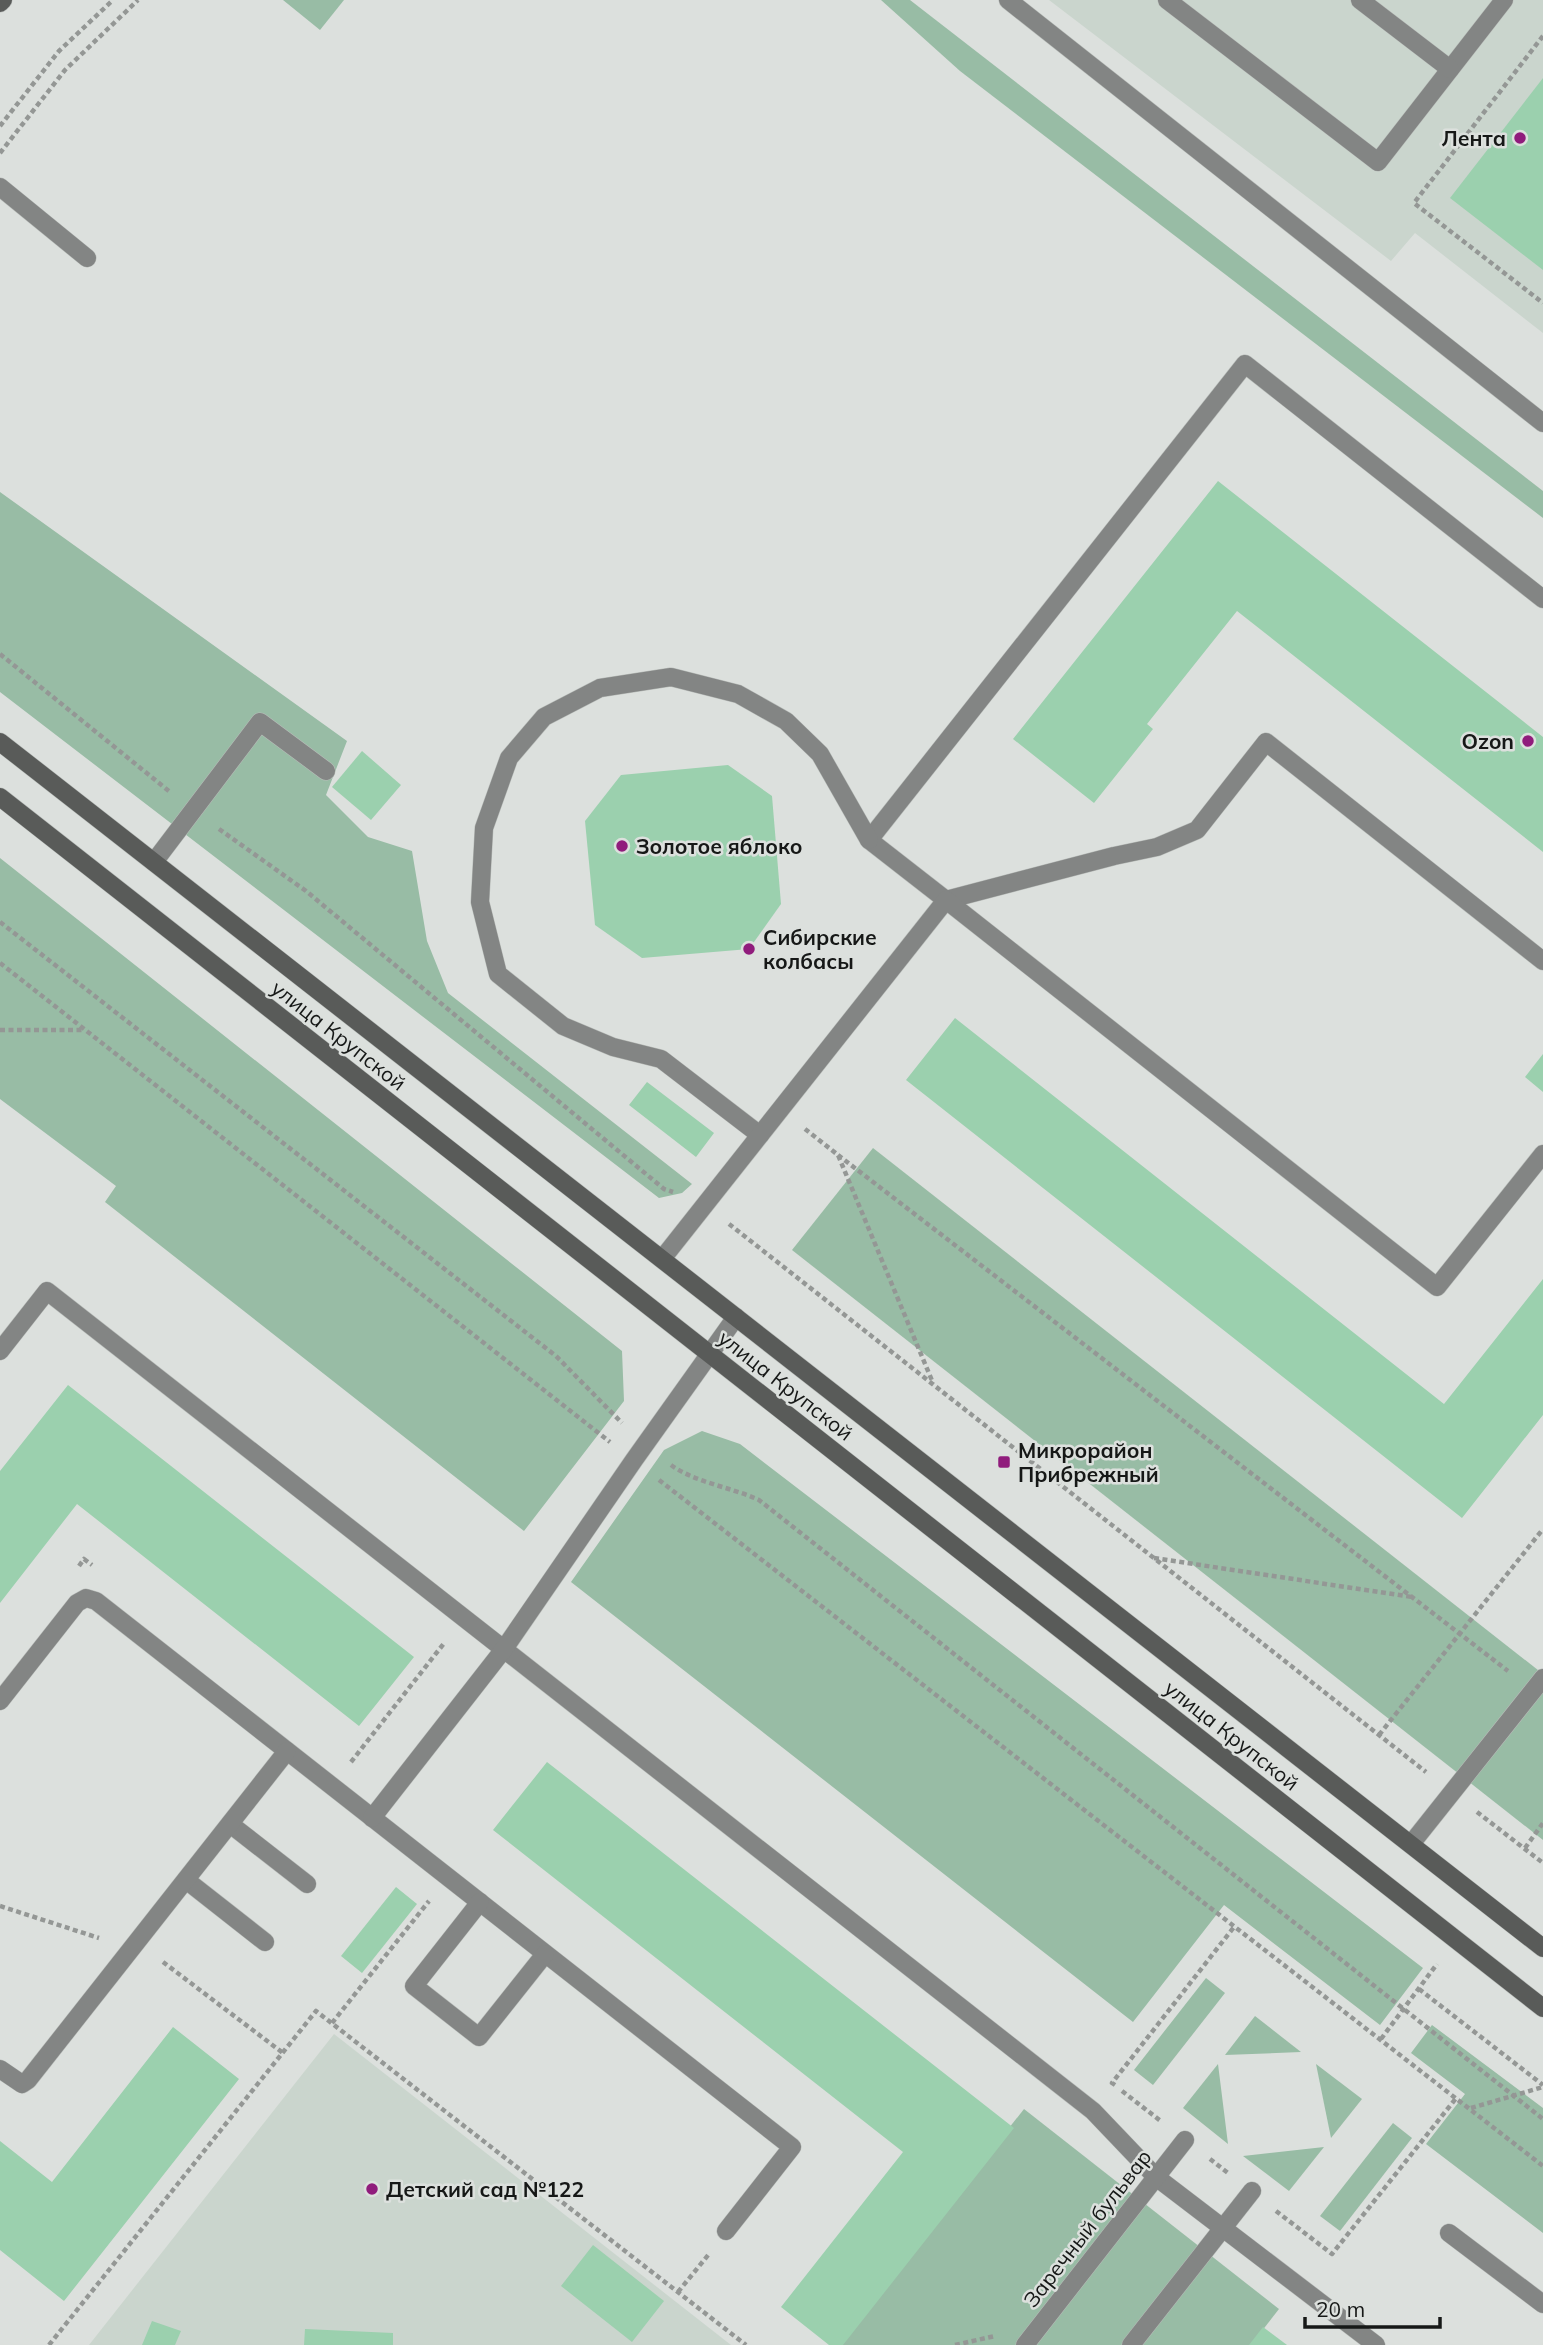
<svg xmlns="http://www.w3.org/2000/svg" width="1543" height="2345" font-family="Mulish,sans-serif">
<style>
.built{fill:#cad5cd}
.green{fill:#98bca5}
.building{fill:#9bd0ae}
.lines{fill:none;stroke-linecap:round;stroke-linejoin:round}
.lane-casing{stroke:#b8bcb9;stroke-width:19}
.street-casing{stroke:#b8bcb9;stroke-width:19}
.secondary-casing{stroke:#b8bcb9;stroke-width:19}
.path{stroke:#949795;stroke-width:4.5;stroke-dasharray:5 3.5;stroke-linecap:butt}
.lane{stroke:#838584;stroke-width:18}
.street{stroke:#838584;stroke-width:18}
.secondary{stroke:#595b59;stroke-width:18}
.poi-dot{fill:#901c7c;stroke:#dce0dd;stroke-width:2.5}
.labels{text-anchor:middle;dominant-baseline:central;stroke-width:5;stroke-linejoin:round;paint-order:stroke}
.poi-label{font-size:21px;font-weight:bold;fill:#161817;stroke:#dce0dd;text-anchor:start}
.street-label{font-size:21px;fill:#161817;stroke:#dce0dd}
</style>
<rect width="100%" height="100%" fill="#dce0dd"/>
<!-- built -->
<g class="built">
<polygon points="1049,0 1543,0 1543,333 1415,233 1391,261"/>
<polygon points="334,2034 731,2345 89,2345"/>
</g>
<!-- green -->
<g class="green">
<polygon points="283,0 344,0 320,30"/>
<polygon points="881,0 910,0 1543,491 1543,518 960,71"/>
<polygon points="0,492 347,741 326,795 368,837 412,851 427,941 448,993 692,1184 682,1193 659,1198 0,692"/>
<polygon points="0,858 622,1351 624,1401 524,1531 105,1202 116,1186 0,1099"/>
<polygon points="873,1148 1543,1674 1543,1840 792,1250"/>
<polygon points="702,1431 740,1444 1423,1968 1380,2025 1224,1905 1133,2022 571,1582 664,1450"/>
<polygon points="1206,1978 1225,1993 1153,2085 1134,2070"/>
<polygon points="1255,2016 1301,2052 1225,2055"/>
<polygon points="1432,2025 1543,2108 1543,2233 1426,2144 1465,2094 1411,2053"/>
<polygon points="1218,2064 1228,2144 1183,2108"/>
<polygon points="1316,2064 1362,2099 1331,2138"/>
<polygon points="1024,2109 1279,2309 1251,2345 838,2345"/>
<polygon points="1393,2123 1412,2138 1340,2231 1320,2216"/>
<polygon points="1324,2147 1289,2191 1243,2156"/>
</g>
<!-- building -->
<g class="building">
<polygon points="1543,78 1543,270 1450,198"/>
<polygon points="1218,481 1543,737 1543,852 1237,611 1147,724 1153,729 1094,803 1013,739"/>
<polygon points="362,751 401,785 371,820 332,787"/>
<polygon points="728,765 772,796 781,904 749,949 642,958 595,925 585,821 621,775"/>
<polygon points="955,1018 1444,1404 1543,1279 1543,1415 1462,1518 906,1080"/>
<polygon points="1543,1054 1543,1092 1525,1077"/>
<polygon points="647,1082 714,1133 696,1157 629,1105"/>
<polygon points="68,1385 414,1657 359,1726 77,1504 0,1603 0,1471"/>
<polygon points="547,1762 1014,2128 843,2345 829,2345 781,2307 903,2152 493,1830"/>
<polygon points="396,1887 417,1904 362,1973 341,1956"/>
<polygon points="173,2027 239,2079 64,2301 0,2250 0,2141 52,2182"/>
<polygon points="593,2245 664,2301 632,2342 561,2286"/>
<polygon points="152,2321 181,2331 175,2345 142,2345"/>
<polygon points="1263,2327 1287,2345 1249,2345"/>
<polygon points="305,2329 393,2333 393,2345 304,2345"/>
</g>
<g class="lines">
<defs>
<g id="lane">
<polyline points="1008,0 1543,423"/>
<polyline points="1167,0 1378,162 1504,0"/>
<polyline points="1360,0 1450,69"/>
<polyline points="0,187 87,258"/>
<polyline points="1543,599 1245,364 869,840 946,900 1114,856 1157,847 1197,830 1266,742 1543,961"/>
<polyline points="154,862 260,722 326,771"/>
<polyline points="760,1135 661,1059 613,1047 563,1026 498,974 480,902 484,828 509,758 544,717 600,688 671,677 738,694 786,721 820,754 869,840"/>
<polyline points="662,1259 946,900 1437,1287 1543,1154"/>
<polyline points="0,1351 47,1291 1093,2111 1156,2177 1376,2345"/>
<polyline points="0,1701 77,1603 86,1598 96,1601 792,2147 726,2231"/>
<polyline points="372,1818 504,1649 634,1460 736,1317"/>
<polyline points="230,1824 307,1884"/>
<polyline points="1411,1844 1543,1678"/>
<polyline points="186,1880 265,1942"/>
<polyline points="480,1902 414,1986 479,2037 545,1954"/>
<polyline points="0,2069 22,2084 28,2080 287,1751"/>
<polyline points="1449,2233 1543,2304"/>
</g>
<g id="street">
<polyline points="1025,2345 1185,2140"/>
<polyline points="1131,2345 1252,2191"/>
</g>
<g id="secondary">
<polyline points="0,3 3,0"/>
<polyline points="0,742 1543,1948"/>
<polyline points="0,797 1543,2008"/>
</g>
</defs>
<!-- lane casing -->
<use href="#lane" class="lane-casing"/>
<!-- street casing -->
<use href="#street" class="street-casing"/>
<!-- secondary casing -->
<use href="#secondary" class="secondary-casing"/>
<!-- path -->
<g class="path">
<polyline points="1543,36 1414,203 1543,303"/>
<polyline points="0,126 59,51 113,0"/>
<polyline points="0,153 65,70 138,0"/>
<polyline points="0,654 170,792"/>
<polyline points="219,829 306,891 664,1189 673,1192"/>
<polyline points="0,922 556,1356 622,1423"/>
<polyline points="0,963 610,1442"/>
<polyline points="0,1030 83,1030"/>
<polyline points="805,1129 838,1155 933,1383"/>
<polyline points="838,1155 1508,1671"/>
<polyline points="729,1224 1426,1772"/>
<path d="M671,1465C696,1483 731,1487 759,1500L1543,2119"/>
<polyline points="659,1480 1543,2166"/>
<polyline points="1154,1558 1412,1597"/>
<polyline points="79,1566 84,1559 92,1565"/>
<polyline points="1379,1735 1543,1529"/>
<polyline points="351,1762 445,1642"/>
<polyline points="1477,1812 1543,1863"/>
<polyline points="1525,1848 1543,1823"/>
<polyline points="0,1906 99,1938"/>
<polyline points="163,1962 283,2053"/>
<polyline points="1419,1989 1543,2085"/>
<polyline points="332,2023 429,1901"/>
<polyline points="1381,2039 1437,1964"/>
<polyline points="1115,2085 1112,2083 1234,1927"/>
<polyline points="1122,2091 1162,2122"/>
<polyline points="1471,2108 1543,2087"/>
<polyline points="1210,2159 1228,2173"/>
<polyline points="1276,2211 1332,2254 1457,2097"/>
<polyline points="678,2292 709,2254"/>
<polyline points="49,2345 316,2011 746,2345"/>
<polyline points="955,2345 995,2336"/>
</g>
<!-- lane -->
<use href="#lane" class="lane"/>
<!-- street -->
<use href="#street" class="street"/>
<!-- secondary -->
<use href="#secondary" class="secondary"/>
</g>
<!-- markers -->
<g class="poi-dot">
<circle cx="1520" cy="138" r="7"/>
<circle cx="1528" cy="741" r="7"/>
<circle cx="622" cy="846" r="7"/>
<circle cx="749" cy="949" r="7"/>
<rect x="997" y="1455" width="14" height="14" rx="3.5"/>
<circle cx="372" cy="2189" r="7"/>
</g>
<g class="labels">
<!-- poi labels -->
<g class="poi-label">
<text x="1506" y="138" text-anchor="end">Лента</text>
<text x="1514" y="741" text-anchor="end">Ozon</text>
<text x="636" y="846">Золотое яблоко</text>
<text x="763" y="937">Сибирские<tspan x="763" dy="24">колбасы</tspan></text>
<text x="1018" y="1450">Микрорайон<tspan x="1018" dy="24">Прибрежный</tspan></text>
<text x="386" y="2189">Детский сад №122</text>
</g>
<!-- street labels -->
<g class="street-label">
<text transform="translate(339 1035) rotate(38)">улица Крупской</text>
<text transform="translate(786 1385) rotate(38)">улица Крупской</text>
<text transform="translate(1232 1735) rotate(38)">улица Крупской</text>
<text transform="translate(1087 2228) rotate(-52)">Заречный бульвар</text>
</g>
</g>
<!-- scale -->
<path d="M1305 2317v10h135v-10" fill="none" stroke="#161817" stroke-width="3.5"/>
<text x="1316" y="2317" font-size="21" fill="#161817" stroke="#dce0dd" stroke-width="5" paint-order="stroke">20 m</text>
</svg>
